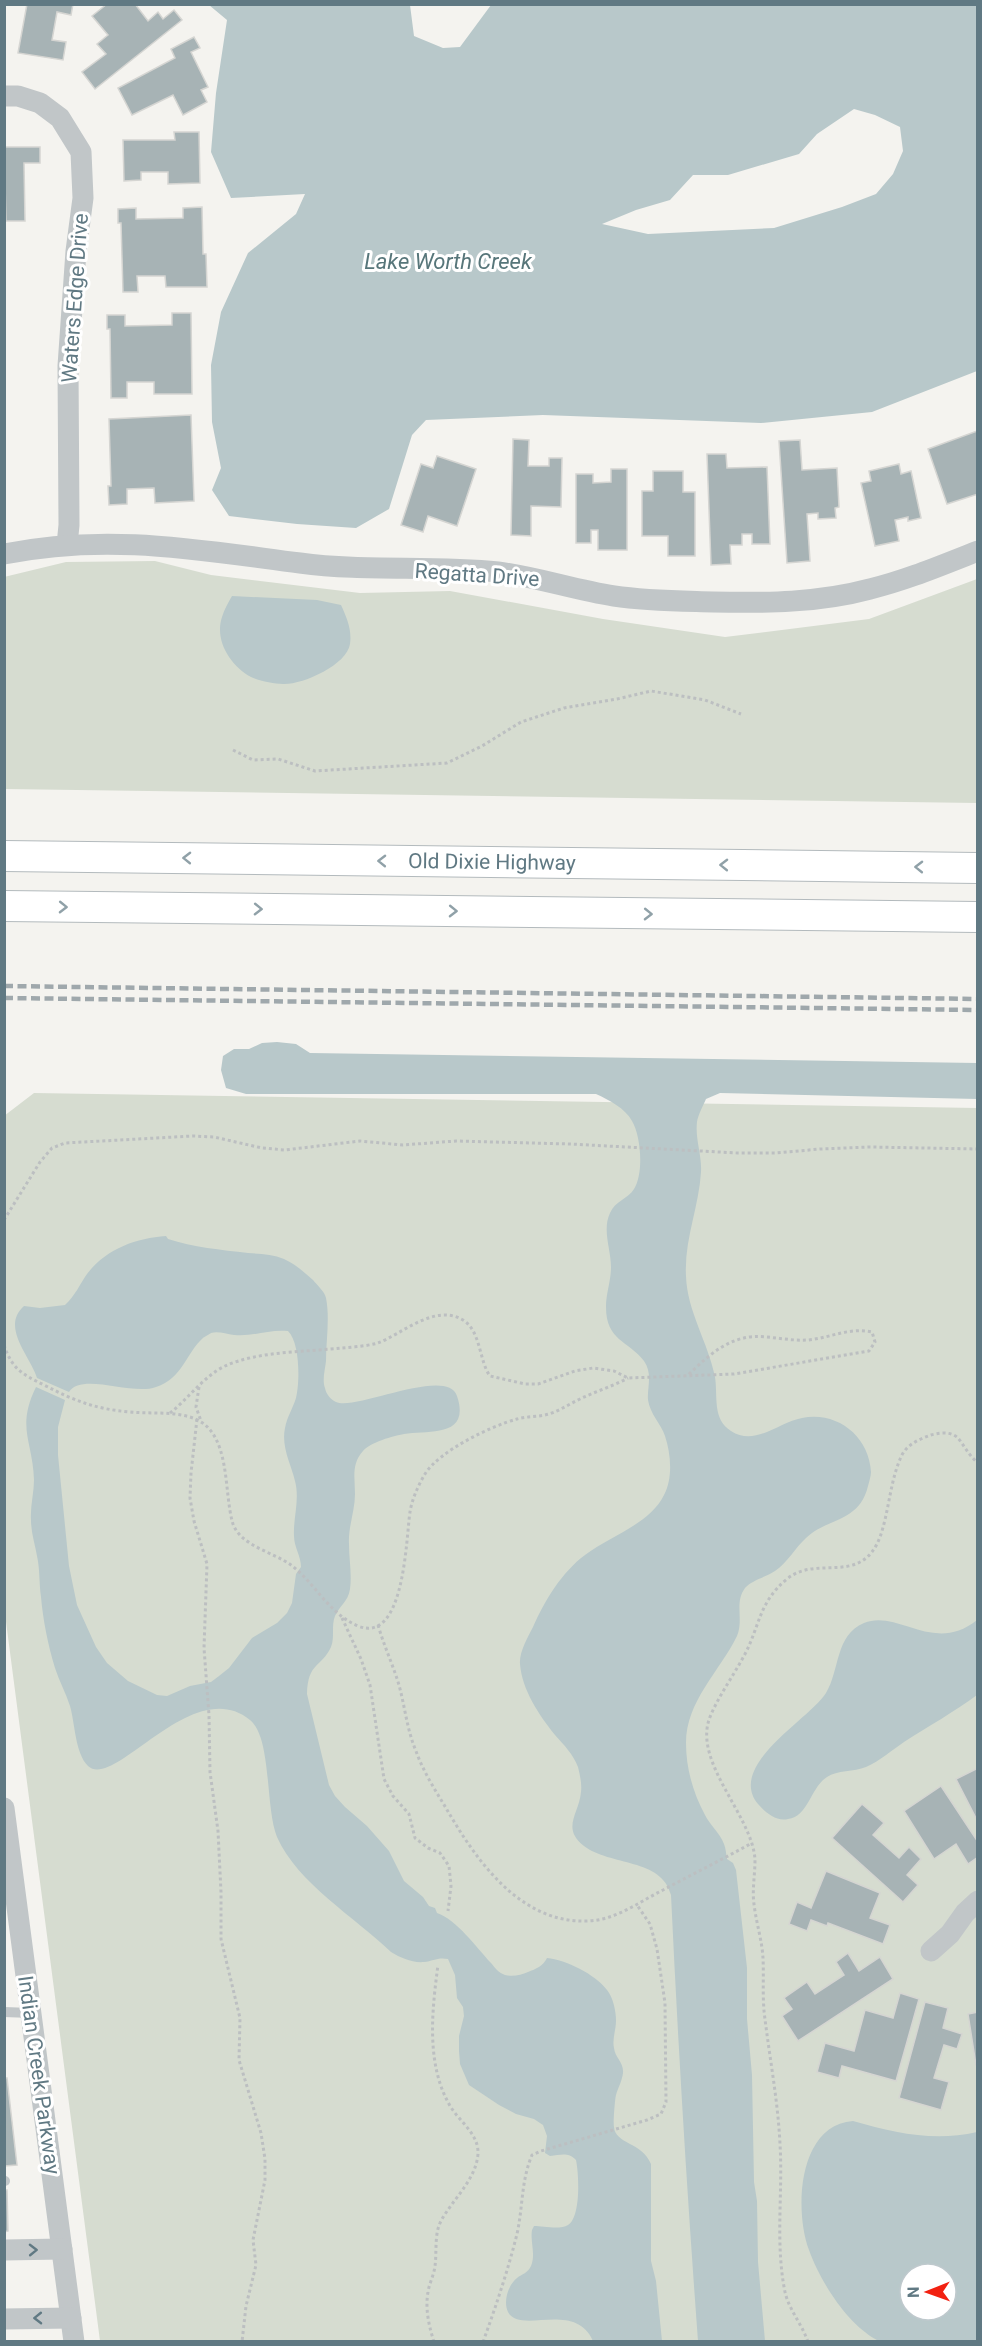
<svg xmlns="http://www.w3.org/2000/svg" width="982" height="2346" font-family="Roboto,sans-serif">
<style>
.green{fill:#d6dcd0;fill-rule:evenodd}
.water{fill:#b8c8ca;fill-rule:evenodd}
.building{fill:#a7b3b5;stroke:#d5d5d2;stroke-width:1.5}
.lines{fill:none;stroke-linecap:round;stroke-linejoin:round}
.secondary-casing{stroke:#b3babd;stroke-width:32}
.path{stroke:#bcbfc1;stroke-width:3;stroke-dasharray:3 3;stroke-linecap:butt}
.service{stroke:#c1c6c8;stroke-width:10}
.minor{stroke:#c1c6c8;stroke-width:21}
.secondary{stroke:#fff;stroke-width:30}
.rail{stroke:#9fa8ac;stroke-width:4.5;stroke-dasharray:9 4.5;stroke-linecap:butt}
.oneway{stroke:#90a1a8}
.oneway2{stroke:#607983}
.labels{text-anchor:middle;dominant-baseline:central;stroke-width:6;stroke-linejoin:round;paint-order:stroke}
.street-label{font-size:21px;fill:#607983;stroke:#fff}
.water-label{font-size:22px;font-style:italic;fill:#57767a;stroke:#fff}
</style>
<rect width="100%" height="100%" fill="#f4f3ef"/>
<!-- green -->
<g class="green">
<polygon points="155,561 211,575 360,593 450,591 603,619 725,637 869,619 977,579 977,803 5,789 4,577 66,562"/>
<path d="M34,1093L977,1108V2341H100L5,1614L4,1116ZM910,2274H946V2310H910Z"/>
</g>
<!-- water -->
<g class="water">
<path d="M209,5H410L414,36L443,48L460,47L491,5H977V371L872,412L761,423L543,415L426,420L412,435L389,509L356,528L297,524L229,516L212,490L221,468L212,422L211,365L221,312L248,253L296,214L305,194L231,198L211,152L216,93L227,20ZM854,109L875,115L900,127L903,151L893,174L876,194L842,207L774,228L648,234L602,224L636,210L670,200L693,175H728L799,154L817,134Z"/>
<path d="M232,596L317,600L341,605C347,618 352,630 350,644C347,665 302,685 283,684C274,684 259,681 251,677C231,666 214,641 222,617C224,610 228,603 232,596Z"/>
<path d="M277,1042L296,1044L310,1053L977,1063V1099L720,1093L706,1099C703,1106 698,1115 697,1122C695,1139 702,1155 701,1172C699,1207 684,1240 686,1276C687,1311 708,1342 715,1377C718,1396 712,1419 731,1431C755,1447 779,1422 802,1418C837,1411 869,1436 871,1472C871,1476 869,1482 868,1486C859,1523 828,1517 806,1538C795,1548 788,1562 775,1571C766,1577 752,1580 745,1588C734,1603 744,1619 737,1636C720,1671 686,1701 686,1743C686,1768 693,1793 705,1815C710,1825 720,1833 724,1844C726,1849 726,1854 727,1859L733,1863L736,1870L747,1968V2019L752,2075L754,2182L757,2201L758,2262L765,2341H698C687,2193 678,2044 671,1895C662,1858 610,1866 584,1846C561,1828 579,1814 581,1792C582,1784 580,1775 578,1767C573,1754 564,1745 555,1735C539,1715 522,1690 520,1664C519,1652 528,1637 533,1627C545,1600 562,1572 585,1555C610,1536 650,1524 664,1495C673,1478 671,1454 665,1436C661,1424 650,1414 648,1400C647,1387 653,1374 644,1361C628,1340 606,1341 606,1307C606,1293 611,1281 611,1267C611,1249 602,1230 610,1213C615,1201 628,1199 634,1189C644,1173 641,1136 632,1121C625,1108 609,1100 596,1094H246L226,1088L221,1070L223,1056L234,1049H249L262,1043Z"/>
<path d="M166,1236L168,1239C193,1247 221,1250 248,1253C260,1254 273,1254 284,1259C295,1264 304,1272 313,1280C317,1285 325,1292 326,1298C330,1318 326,1341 326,1361C325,1370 322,1380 325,1388C326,1394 331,1400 336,1402C356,1411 447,1366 457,1396C471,1438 428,1430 404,1434C393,1436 371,1442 363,1451C351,1464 355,1479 355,1494C355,1511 348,1527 349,1544C349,1559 352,1574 350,1589C348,1602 340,1605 335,1616C331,1626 335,1637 331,1647C321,1668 308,1662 307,1694L329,1785L335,1796L345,1807L367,1826L389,1851L404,1881L423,1897L429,1906L435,1908L437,1913C457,1920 476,1947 491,1963C495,1968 499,1973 505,1975C513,1977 521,1975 528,1972C536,1969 543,1966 547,1958C566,1960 595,1974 607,1990C613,1997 616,2011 616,2021C616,2030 612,2039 614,2048C615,2058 624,2062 623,2073C622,2081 618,2088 616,2095C615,2098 613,2124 614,2127C615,2144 642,2142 651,2164V2261L656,2281L662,2341H593C575,2300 520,2335 508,2312C503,2302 508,2285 517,2278C522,2274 528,2273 531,2266C536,2254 530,2242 532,2230L534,2226C543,2226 560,2230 568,2225C581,2217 579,2174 576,2160C568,2152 561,2155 550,2156L545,2153L547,2136L543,2125L534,2119L516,2114L499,2105L469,2085L460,2064L459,2051V2036L464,2016L463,2007L457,1998L455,1975L448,1959C438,1957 433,1961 424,1962C412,1963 401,1958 391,1952C355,1917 298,1884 277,1837C265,1807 272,1738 250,1720C192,1673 115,1791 88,1766C75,1753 75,1723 70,1706C66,1693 59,1681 55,1668C48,1645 43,1620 41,1597C39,1583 40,1569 37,1556C35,1544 31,1533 31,1520C30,1507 34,1493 34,1480C33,1441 16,1428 36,1387L65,1400L58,1427V1455L69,1566L77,1605L96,1647L107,1663L128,1681L157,1695L167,1696L190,1686L211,1682L219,1676L229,1668L252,1638L277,1623L287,1613L292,1603L296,1574L301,1567C301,1556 294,1547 294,1536C293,1518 300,1500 295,1481C291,1464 281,1447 285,1428C287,1417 293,1408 296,1398C300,1381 300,1343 288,1331C269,1329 253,1337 234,1335C226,1334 218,1331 211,1333C210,1334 204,1337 203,1338C186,1353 183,1378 156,1387C132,1396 82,1372 69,1392L37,1378C31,1357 0,1327 24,1306L40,1308L65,1305C75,1296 80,1284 87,1274C106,1249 136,1238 166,1236Z"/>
<path d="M977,1620V1695C954,1712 929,1726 904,1742C892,1750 880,1761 866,1767C854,1772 837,1770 827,1777C810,1788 809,1816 788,1819C776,1822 765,1812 758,1804C726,1765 810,1719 826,1693C840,1670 835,1635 864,1623C898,1609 934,1655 977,1620Z"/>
<path d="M853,2121C895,2133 934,2142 977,2132V2341C962,2342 885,2344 877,2340C847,2324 820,2281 809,2250C794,2210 798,2125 853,2121ZM910,2274H946V2310H910Z"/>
</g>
<!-- building -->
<g class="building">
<polygon points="27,4 73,4 71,15 57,12 52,40 66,42 63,60 18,53"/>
<polygon points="107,4 135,4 148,21 158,12 163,19 174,10 182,20 95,89 82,72 106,54 97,44 108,35 92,16"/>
<polygon points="194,37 200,48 191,52 208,87 201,90 207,102 183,115 173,95 132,115 118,88 175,58 171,49"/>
<polygon points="174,132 199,132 200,183 168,184 168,172 141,172 141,180 124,181 123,140 175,140"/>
<polygon points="4,147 40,147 40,163 24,163 25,221 6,221"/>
<polygon points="202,207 203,254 206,254 207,287 166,287 165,276 137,276 138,292 123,292 121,223 118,223 118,209 136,208 136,219 183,218 183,208"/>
<polygon points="172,313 191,313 192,394 154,394 154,382 127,382 127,398 111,398 110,329 107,329 107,315 125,315 125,326 172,325"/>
<polygon points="191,415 194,501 155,503 154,488 127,489 127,504 109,505 108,486 111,486 109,419"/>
<polygon points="977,431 978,494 947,504 928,449"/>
<polygon points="513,439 529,440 528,466 549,466 549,458 562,458 561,507 531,506 531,536 511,535"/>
<polygon points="800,440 802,470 837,468 839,507 835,508 836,518 818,519 818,513 807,514 810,561 787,563 779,441"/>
<polygon points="707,454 726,454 727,468 767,467 770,544 752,544 752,534 742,534 742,545 730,545 731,564 711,565"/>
<polygon points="437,456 476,469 457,526 428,516 423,532 401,525 421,464 433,468"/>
<polygon points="899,464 901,474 911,471 921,518 908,521 908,517 895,520 899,541 875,546 861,483 871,481 869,471"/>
<polygon points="611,469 627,469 627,550 598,550 598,530 591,530 591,543 576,543 576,474 593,474 593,483 611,482"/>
<polygon points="653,471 683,471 683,492 695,492 695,556 668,556 668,536 642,536 642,491 653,491"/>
<polygon points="978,1768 978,1822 956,1779"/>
<polygon points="941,1786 978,1842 978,1857 968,1864 956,1844 934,1859 904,1811"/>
<polygon points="862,1804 884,1823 873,1835 899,1858 909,1847 921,1859 907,1875 918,1885 903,1902 832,1838"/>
<polygon points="826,1871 880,1893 870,1918 890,1925 883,1944 828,1923 827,1926 811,1920 807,1931 789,1924 797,1902 811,1908"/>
<polygon points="848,1953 859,1971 880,1957 893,1979 798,2041 782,2016 792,2009 784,1998 807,1982 815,1994 844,1975 836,1962"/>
<polygon points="900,1993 919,1999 896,2081 842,2066 839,2078 817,2072 825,2043 854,2051 865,2010 893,2018"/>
<polygon points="925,2002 948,2008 943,2028 962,2034 957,2049 944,2045 934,2078 949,2082 941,2110 899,2098"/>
<polygon points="978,2012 978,2065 976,2065 968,2014"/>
<polygon points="4,2078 7,2078 17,2165 4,2166"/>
<polygon points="4,2190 7,2190 8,2231 4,2232"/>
</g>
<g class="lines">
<defs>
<g id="secondary">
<path id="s1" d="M4,856L978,868"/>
<polyline points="4,906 978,917"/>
</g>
</defs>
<!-- secondary casing -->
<use href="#secondary" class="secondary-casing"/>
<!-- path -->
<g class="path">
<polyline points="233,750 253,760 278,759 315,771 447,763 482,746 521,722 564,708 617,699 651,691 705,700 741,714"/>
<polyline points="4,1220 40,1162 52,1148 65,1143 193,1136 214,1137 262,1148 285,1150 360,1141 403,1145 456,1141 570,1144 738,1153 776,1153 820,1149 870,1147 978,1149"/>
<path d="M4,1345C12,1369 22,1374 44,1385C75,1401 95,1409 130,1412C151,1414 173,1411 193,1418C232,1432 223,1492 233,1524C241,1546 273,1552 291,1565C315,1583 329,1614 358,1626C405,1645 406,1537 410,1512C412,1499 418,1486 425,1474C439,1451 491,1426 517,1419C528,1416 539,1417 549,1414C561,1410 571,1403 582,1398C597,1391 613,1386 628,1378"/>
<polyline points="199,1387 196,1407 201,1421"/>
<path d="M170,1413C188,1399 204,1376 225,1366C258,1351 306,1352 342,1348C354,1347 367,1346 378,1343C402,1334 435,1303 463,1320C481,1331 479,1361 490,1376L525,1384H538L575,1371L593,1368L614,1371L628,1378L734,1374L869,1351L875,1342L872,1332C849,1327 830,1338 808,1340C794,1341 780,1338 766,1337C732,1333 710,1354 687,1376"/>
<polyline points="197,1419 191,1473 190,1498 194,1521 207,1564 204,1648 209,1715 210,1772 218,1831 221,1892 221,1939 240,2018 239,2060 261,2133 265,2159 265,2180 253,2240 256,2265 246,2306 242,2342"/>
<polyline points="342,1618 361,1659 370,1685 384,1779 393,1796 409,1814 415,1838 428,1848 440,1853 449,1866 451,1886 448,1911"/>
<path d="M378,1625C384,1646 393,1665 399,1685C405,1707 407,1730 416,1751C423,1771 435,1790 446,1808C476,1860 520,1924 588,1921C616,1920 639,1902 663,1890C693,1874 723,1859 752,1843"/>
<path d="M434,2342C429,2326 425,2309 428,2292C429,2284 434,2275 435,2266C437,2252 434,2234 441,2221C452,2200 476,2180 478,2154C479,2133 458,2121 449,2104C426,2063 432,2010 438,1965"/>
<path d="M483,2342C496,2306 508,2270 517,2234C523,2207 521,2181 532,2155L541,2151L647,2120L661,2114L666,2102L665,2003L657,1949L650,1924L637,1905"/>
<path d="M808,2342C802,2324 789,2310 785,2292C775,2243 783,2193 780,2144C778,2102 770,2060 765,2019C762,1999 764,1978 763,1958C762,1940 756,1922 754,1904C752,1890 755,1875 755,1860C753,1816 692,1762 710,1717C719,1695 734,1675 745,1654C760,1625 759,1602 787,1579C817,1554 861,1587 880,1537C889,1512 890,1481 901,1457C906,1445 919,1439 931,1435C939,1433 949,1431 957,1437C963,1443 968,1455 978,1463"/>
</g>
<!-- service -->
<g class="service">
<polyline points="4,2012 31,2013"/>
<polyline points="4,2181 5,2181"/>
</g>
<!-- minor -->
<g class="minor">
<polyline points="4,96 18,96 40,103 60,118 81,152 83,198 76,251 68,366 69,525 67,545"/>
<path d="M4,554C108,533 198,550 300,563C365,572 432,565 498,572C537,577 575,590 614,596C647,601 680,601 713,602C766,603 818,603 870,589C907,580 942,565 978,551"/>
<polyline points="4,1808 74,2342"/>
<polyline points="931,1951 950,1934 965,1913 978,1901"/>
<polyline points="4,2250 62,2249"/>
<polyline points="4,2319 71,2318"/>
</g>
<!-- secondary -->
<use href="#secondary" class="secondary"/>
<!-- rail -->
<g class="rail">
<polyline points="4,986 978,999"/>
<polyline points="4,998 978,1010"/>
</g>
</g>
<!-- one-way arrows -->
<defs><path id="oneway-chevron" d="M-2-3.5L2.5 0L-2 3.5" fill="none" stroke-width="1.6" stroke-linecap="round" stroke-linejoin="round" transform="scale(1.5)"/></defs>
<g class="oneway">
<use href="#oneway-chevron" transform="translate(187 858) rotate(-179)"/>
<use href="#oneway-chevron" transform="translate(382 861) rotate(-179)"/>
<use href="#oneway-chevron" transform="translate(724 865) rotate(-179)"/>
<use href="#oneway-chevron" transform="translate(919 867) rotate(-179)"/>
<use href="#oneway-chevron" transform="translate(63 907) rotate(1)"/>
<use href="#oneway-chevron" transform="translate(258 909) rotate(1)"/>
<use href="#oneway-chevron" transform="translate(453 911) rotate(1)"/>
<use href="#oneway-chevron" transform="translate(648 914) rotate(1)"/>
</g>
<g class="oneway2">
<use href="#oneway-chevron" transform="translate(33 2250) rotate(-1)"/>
<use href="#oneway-chevron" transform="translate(38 2318) rotate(179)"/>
</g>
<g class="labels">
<!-- street labels -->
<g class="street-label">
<text transform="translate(75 298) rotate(-86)">Waters Edge Drive</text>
<text transform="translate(477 575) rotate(4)">Regatta Drive</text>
<text stroke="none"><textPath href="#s1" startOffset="488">Old Dixie Highway</textPath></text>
<text transform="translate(39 2075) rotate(82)">Indian Creek Parkway</text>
</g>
<!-- water labels -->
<g class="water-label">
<text x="448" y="261">Lake Worth Creek</text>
</g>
</g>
<!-- border -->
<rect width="982" height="2346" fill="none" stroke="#607983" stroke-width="12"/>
<!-- north arrow -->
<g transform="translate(928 2292) rotate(269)"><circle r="28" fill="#ffffff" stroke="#bfc9cd" stroke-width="1.5"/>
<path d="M0-4.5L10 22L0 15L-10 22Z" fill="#f22111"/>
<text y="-9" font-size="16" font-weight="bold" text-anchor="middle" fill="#607983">N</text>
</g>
</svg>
